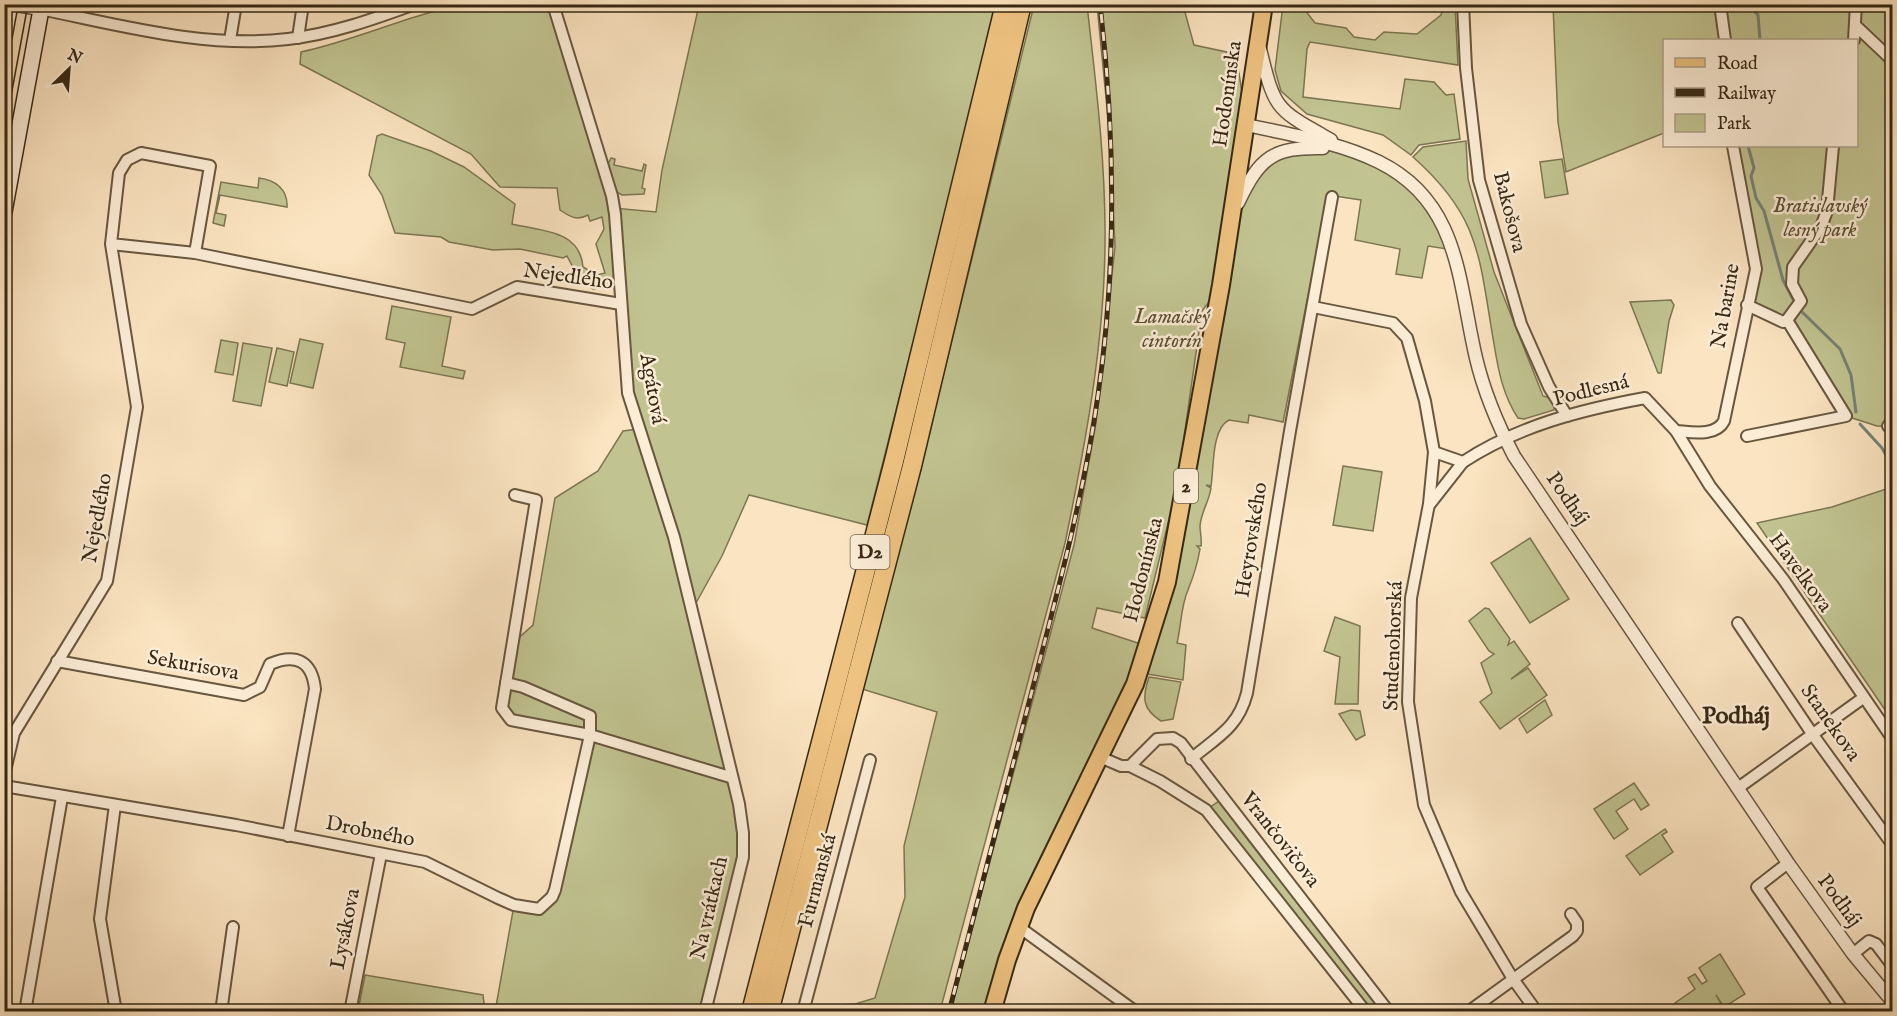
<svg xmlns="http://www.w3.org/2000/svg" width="1897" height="1016" font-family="'IM FELL English',serif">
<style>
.green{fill:#c1c491;stroke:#7c7652;stroke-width:1.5;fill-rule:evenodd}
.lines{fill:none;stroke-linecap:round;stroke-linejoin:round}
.stream{stroke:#758276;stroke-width:3}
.minor-casing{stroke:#68573f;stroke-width:14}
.tertiary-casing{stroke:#68573f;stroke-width:15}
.secondary-casing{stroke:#372814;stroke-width:18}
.primary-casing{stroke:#372814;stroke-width:20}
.motorway-casing{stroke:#372814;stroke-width:21}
.minor{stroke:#fcedd7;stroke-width:10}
.tertiary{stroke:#fcedd7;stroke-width:12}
.secondary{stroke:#fcedd7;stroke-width:15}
.primary{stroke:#eec280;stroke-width:16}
.motorway{stroke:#eec280;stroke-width:18}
.tram{stroke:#372814;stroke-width:1.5}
.rail-casing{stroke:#372814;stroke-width:5}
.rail{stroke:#fcedd7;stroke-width:3;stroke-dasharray:9;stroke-linecap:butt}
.labels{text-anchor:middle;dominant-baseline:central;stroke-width:5;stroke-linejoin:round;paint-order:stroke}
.shield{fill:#fcedd7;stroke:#72634e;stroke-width:1.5}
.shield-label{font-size:20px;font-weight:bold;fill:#372814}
.street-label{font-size:21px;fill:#372814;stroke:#fcedd7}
.park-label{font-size:21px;font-style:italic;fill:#5a4f33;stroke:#fcedd7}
.quarter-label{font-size:24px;font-weight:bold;fill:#372814;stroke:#fcedd7}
</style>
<rect width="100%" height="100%" fill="#fbe4c1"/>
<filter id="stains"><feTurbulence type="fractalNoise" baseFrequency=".00333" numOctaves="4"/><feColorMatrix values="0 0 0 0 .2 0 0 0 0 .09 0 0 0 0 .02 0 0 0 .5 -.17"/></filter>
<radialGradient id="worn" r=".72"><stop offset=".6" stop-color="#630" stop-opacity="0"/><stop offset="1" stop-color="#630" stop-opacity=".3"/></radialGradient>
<!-- green -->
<g class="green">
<path d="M468,4L548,5L605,193L611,221L614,285L593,289L579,279L567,256L563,258L520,249L493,250L449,242L441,237L395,233L382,195L369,175L377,136L382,134L431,151L464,167L515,204L512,224C542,231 580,230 583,267L597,275L605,273L596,244L604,229L602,217L590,221L588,215C577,221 570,217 560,210L557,188L500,187L471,154L300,64L301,52C358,40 412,13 468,4Z"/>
<polygon points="699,5 995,5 952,189 867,525 749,495 722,556 691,612 730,777 743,857 705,1011 495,1012 514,905 539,909 552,897 590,735 511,720 502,708 513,643 533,625 555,498 598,471 623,431 638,429 628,393 614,208 656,212 662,170"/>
<path d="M1034,5H1087C1096,84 1106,165 1105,245C1104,345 1085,446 1065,543L940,1011L808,1012L809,1007L855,1004L875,998L905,897L904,846L937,712L862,689L919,475Z"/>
<path d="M1097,5H1183L1194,45L1236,54L1247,125L1244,190L1280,151L1345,148L1413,186L1454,250L1428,246L1422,278L1396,274L1400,249L1355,240L1361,200L1328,195L1283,422L1249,415L1248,423L1229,420C1211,429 1214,470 1211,486L1206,485L1211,488C1209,502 1201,512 1200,526C1200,533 1202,538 1201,546H1197L1200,549C1198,561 1192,580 1188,590C1181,605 1181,627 1177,643L1186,645L1183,680L1147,674L1140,670L1069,817L992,1011L950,1012L1074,545L1096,423L1115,247L1110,139ZM1221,286L1147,646L1092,628L1097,608L1145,618L1177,486L1202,311Z"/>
<polygon points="1283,5 1301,5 1315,23 1346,28 1354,37 1375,40 1384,32 1417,34 1441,15 1444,5 1455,5 1458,65 1310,42 1307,49 1303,97 1400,109 1405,79 1434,82 1446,95 1454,94 1460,139 1419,145 1411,155 1383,135 1307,114 1281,91 1275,70"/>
<polygon points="1553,5 1714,5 1719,40 1664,40 1664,133 1566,172 1558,122"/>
<polygon points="1723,5 1892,5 1892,427 1877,426 1846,416 1787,320 1747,305 1756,269 1733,146 1856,146 1856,40 1731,40"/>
<path d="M1466,141L1468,179L1494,272L1543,396L1554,399V410L1524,419L1518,418C1503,396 1498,369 1494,344C1479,259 1482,218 1413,157L1423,147Z"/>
<polygon points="611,158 615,159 614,165 642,171 644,164 646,165 642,188 645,189 644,194 622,195 613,190 607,166"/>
<polygon points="1562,159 1568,194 1545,198 1540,162"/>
<path d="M259,178C275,180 288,189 287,207L220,195L216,213L226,215L224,226L213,223L221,182L258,188Z"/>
<polygon points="1671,300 1674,305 1669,321 1661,373 1658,373 1630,302"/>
<polygon points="392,306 451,317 442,366 465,371 463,379 400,367 405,343 386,339"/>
<polygon points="300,339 323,344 313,388 290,383"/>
<polygon points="221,340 238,343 233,375 215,372"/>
<polygon points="243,343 272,348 261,406 233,401"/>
<polygon points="277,348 294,352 287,386 269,382"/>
<polygon points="1343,466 1382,472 1373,531 1333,525"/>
<polygon points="1892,487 1892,720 1757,523 1832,507"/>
<polygon points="1530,538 1569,599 1530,623 1491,563"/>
<polygon points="1485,608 1489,609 1510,639 1508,645 1514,641 1530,664 1511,679 1528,668 1547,695 1500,729 1480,702 1492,693 1481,663 1494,654 1489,651 1469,621"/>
<polygon points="1335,617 1360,626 1358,704 1335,704 1340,657 1324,651"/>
<path d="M1149,677L1181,682L1173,719L1161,721C1142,709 1142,697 1149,677Z"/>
<polygon points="1545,700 1552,715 1527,733 1519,719"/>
<polygon points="1351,710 1360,711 1365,735 1356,740 1339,714"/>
<polygon points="1634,783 1649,805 1641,810 1634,799 1616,811 1628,829 1614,839 1594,809"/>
<polygon points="1222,799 1389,1011 1366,1011 1206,810"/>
<polygon points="1665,829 1667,832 1662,835 1673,852 1640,875 1626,856"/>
<polygon points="1720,954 1745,994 1724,1007 1716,995 1725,1011 1682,1011 1675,1003 1695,989 1688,978 1695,974 1702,984 1707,981 1699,968"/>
<polygon points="365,975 483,995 485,1011 358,1011"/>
</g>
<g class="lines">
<!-- stream -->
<g class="stream">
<polyline points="1747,4 1758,15 1760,40"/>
<polyline points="1748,146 1754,168 1751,176 1756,198 1764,211 1783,280 1795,303"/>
<polyline points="1798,308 1840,349 1851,375 1856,412"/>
<polyline points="1860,424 1882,448 1892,466"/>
<polyline points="1891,712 1892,714"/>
</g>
<defs>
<g id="minor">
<polyline points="553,4 612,196 615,214 628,393 674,537 739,804 743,833 743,857 705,1012"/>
<polyline points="1463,4 1466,68 1479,180 1521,324 1549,387 1567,416"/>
<polyline points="1720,4 1725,40"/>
<path d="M40,9C120,25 206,49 288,39C332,34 374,19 415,4"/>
<polyline points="1856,26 1892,60"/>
<polyline points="298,38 303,4"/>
<polyline points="230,40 236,4"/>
<polyline points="1854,40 1856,4"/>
<polyline points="195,253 472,309 517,287 621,304"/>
<polyline points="1313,307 1393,323 1407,338 1425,401 1434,452 1429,504 1411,598 1408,702 1424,805 1461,892 1513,979 1537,1012"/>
<polyline points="1787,320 1801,301 1792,284 1793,267 1821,227 1827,211 1833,146"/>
<polyline points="1888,426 1892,421"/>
<path d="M1676,431C1691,432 1716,437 1724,421L1756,269L1733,146"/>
<polyline points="1747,436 1846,416 1787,320 1783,322 1747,305"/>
<path d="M1434,452L1463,462C1518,426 1580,410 1645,398L1676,431L1710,486L1783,579L1892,738"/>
<polyline points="515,495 536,500 502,708 511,720 590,735 730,777"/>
<polyline points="1430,504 1463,462"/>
<polyline points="1738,623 1813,735 1892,844"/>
<path d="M57,661L244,695L260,687L270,664C296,653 312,661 315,689L288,836"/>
<polyline points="1100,757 1121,766 1130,766 1160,781 1206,810 1366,1012"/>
<path d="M1191,759C1217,737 1238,728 1247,693L1290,431L1332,197"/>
<polyline points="1130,766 1157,739 1173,738 1181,743 1389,1012"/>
<polyline points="4,775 14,733 107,581 137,407 111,244 119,173 127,160 141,153 210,166 195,253 111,244"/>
<polyline points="4,786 236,825 425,862 498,898 514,905 539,909 552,897 555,890 590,735 590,716 523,687 506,683"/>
<polyline points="1738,788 1863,698"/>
<polyline points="115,805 100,919 116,1012"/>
<polyline points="1788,863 1757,887 1844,1012"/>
<polyline points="1019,927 1136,1012"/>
<polyline points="1853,954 1869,941 1876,944 1892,965"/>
<polyline points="25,1012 62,797"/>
<polyline points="221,1012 233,927"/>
<polyline points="350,1012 381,854"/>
<polyline points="803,1012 870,760"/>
<polyline points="1468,1012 1573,936 1577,931 1577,923 1571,914"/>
</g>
<g id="tertiary">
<polyline points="11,4 40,9"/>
<path d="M1260,49C1275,111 1276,109 1331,140"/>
<path d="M1247,125C1291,135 1338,142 1379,162C1460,202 1458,281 1476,358C1484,392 1498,425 1514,456L1788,863L1853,954L1892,1001"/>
<path d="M1238,203C1260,157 1273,147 1323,148"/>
</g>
<g id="secondary">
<polyline points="4,37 10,4"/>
<polyline points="4,212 42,4"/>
</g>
<polyline id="primary" points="992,1012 1007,960 1026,908 1135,684 1167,582 1221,285 1264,4"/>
<g id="motorway">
<polyline points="751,1012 894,461 1005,4"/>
<polyline points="769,1012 912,466 1022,4"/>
</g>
</defs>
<!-- minor casing -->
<use href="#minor" class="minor-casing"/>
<!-- tertiary casing -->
<use href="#tertiary" class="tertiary-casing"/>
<!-- secondary casing -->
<use href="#secondary" class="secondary-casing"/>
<!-- primary casing -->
<use href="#primary" class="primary-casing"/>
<!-- motorway casing -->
<use href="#motorway" class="motorway-casing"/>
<!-- minor -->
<use href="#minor" class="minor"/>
<!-- tertiary -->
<use href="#tertiary" class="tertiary"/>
<!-- secondary -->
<use href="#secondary" class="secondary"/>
<!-- primary -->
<use href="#primary" class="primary"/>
<!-- motorway -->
<use href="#motorway" class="motorway"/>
<!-- tram -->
<polyline class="tram" points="4,134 28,4"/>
<defs>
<path id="rail" d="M949,1012C977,903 1005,795 1033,687C1058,590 1084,494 1098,395C1117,266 1115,134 1100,4"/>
</defs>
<!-- rail casing -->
<use href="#rail" class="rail-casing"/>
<!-- rail -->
<use href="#rail" class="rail"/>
</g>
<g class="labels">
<!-- shield labels -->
<g class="shield">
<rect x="1174" y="469" width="24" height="34" rx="4.5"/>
<rect x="850.5" y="535" width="39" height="34" rx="4.5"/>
</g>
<g class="shield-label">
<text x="1186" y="486">2</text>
<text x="870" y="552">D2</text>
</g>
<!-- street labels -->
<g class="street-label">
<text transform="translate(1228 94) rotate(-82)">Hodonínska</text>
<text transform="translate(1509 212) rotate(76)">Bakošova</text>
<text transform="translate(568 277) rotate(8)">Nejedlého</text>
<text transform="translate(1726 306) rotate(-80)">Na barine</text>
<text transform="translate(652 389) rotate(80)">Agátová</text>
<text transform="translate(1591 391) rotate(-14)">Podlesná</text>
<text transform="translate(1567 499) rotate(56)">Podháj</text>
<text transform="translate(98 518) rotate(-80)">Nejedlého</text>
<text transform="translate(1252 540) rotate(-81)">Heyrovského</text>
<text transform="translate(1144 570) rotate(-76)">Hodonínska</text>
<text transform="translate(1800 573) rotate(54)">Havelkova</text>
<text transform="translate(1394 646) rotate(-88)">Studenohorská</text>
<text transform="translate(193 666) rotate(10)">Sekurisova</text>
<text transform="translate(1830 723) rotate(55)">Stanekova</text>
<text transform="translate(370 832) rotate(11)">Drobného</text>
<text transform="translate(1280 840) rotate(52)">Vrančovičova</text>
<text transform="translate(818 881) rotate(-75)">Furmanská</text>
<text transform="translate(1839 901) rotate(54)">Podháj</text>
<text transform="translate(710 908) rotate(-77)">Na vrátkach</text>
<text transform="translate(346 929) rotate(-79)">Lysákova</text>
</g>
<!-- park labels -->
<g class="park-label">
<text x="1820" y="206">Bratislavský<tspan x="1820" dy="24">lesný park</tspan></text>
<text x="1172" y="317">Lamačský<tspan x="1172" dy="24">cintorín</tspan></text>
</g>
<!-- quarter labels -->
<g class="quarter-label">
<text x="1736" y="716">Podháj</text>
</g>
</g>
<!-- margin -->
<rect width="1897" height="1016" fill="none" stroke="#fbe4c1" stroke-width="24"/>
<rect x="6" y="6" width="1885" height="1004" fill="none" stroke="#372814" stroke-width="3"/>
<rect x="12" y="12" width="1873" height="992" fill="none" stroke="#372814" stroke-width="1.5"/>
<!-- legend -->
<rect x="1663" y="39" width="195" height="108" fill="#fcedd7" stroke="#ad9e89" stroke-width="1.5"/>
<rect x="1675" y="58" width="30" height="9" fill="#eec280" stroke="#ad9e89" stroke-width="1.5"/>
<text x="1717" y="69" font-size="18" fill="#372814">Road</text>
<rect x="1675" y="88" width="30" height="9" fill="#372814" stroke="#ad9e89" stroke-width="1.5"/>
<text x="1717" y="99" font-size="18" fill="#372814">Railway</text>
<rect x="1675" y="114" width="30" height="18" fill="#c1c491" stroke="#ad9e89" stroke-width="1.5"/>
<text x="1717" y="129" font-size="18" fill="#372814">Park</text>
<!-- north arrow -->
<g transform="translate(69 69) rotate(25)" stroke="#fcedd7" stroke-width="4.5" paint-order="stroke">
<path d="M0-4.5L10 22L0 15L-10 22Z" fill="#372814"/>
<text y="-9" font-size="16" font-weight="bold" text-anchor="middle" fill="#372814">N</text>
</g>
<rect width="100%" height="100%" filter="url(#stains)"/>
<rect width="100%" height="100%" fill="url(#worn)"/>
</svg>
